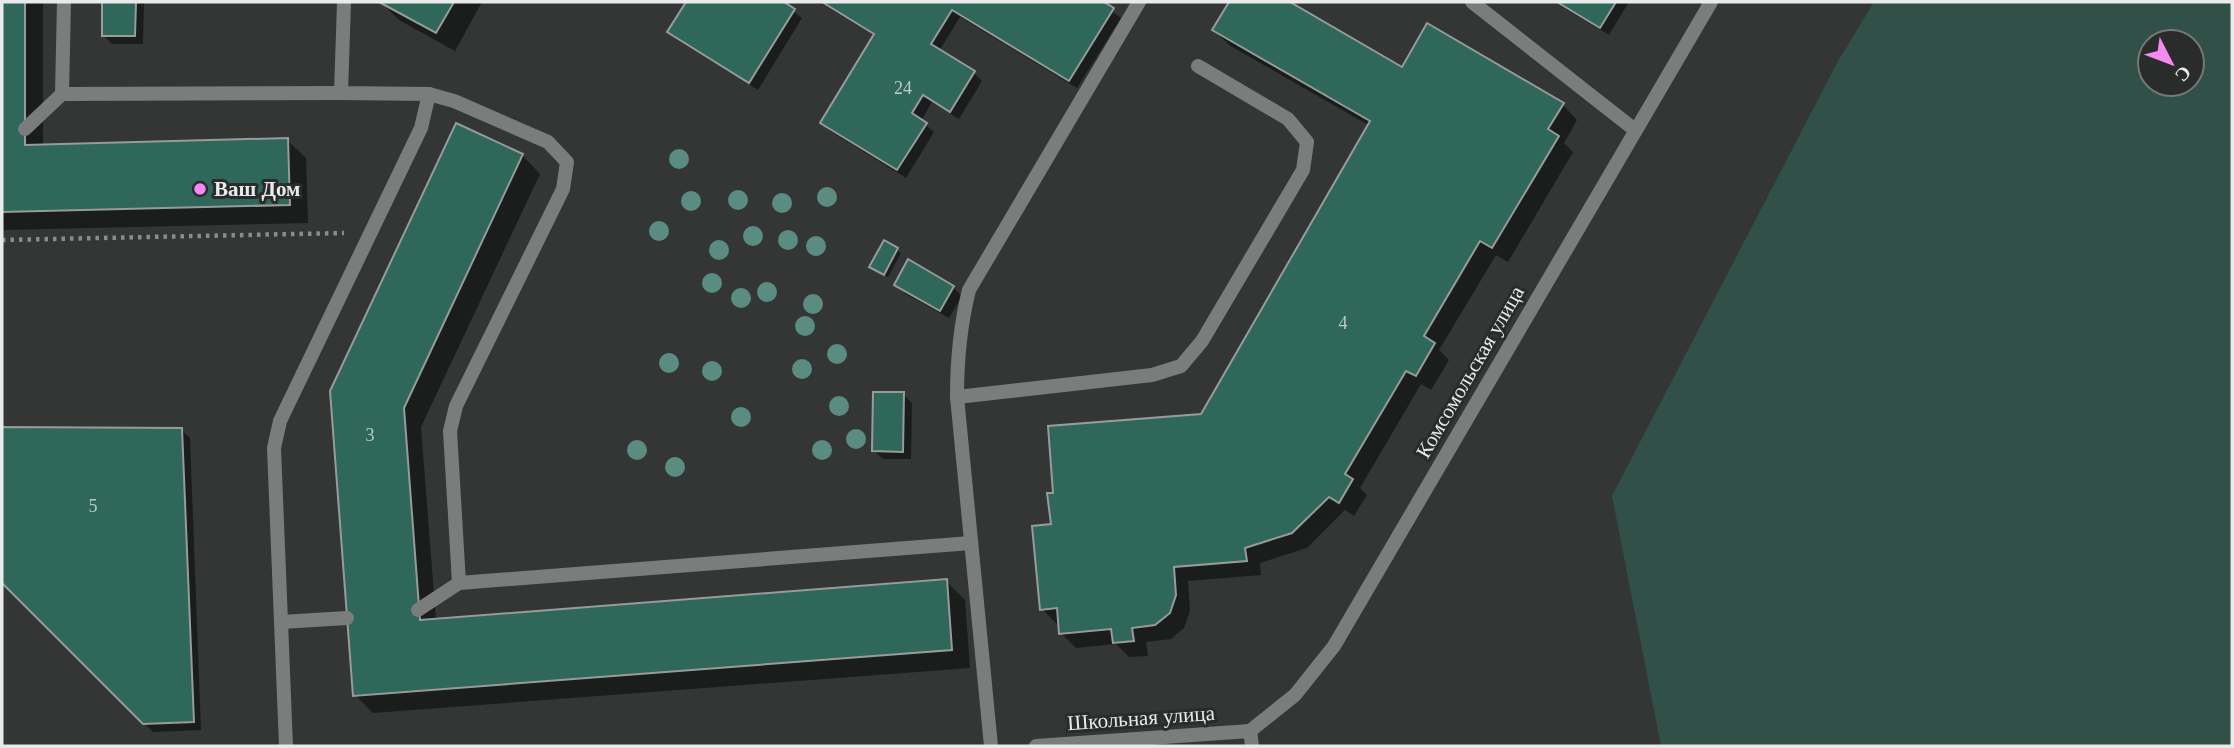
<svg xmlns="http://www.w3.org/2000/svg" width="2234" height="748" font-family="'Times New Roman',serif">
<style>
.green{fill:#305048;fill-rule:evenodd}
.shadow{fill:#0007}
.building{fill:#2f675b;stroke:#979b9a;stroke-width:2}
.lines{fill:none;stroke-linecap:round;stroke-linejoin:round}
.path{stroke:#8b8d8c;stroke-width:4.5;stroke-dasharray:3.5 5;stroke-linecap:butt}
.lane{stroke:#7b7d7d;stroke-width:14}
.street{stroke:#7b7d7d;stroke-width:14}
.tree{fill:#5a8c81}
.poi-dot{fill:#f389f1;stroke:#292c2b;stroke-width:2.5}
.labels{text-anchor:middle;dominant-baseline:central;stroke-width:6;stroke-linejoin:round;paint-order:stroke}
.number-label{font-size:18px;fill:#bacac6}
.poi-label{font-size:21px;font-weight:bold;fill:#e9ebea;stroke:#292c2b;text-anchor:start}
.street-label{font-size:21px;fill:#e9ebea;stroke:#292c2b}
</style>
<rect width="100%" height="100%" fill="#333635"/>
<!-- green -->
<path class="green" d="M1874,2H2232V746H1661L1612,496L1838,61ZM2150,42H2192V84H2150Z"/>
<!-- shadow -->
<g class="shadow">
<polygon points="2,2 43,2 43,146 287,140 306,158 308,223 2,230"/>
<polygon points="104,2 144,2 143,44 112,44 103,35"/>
<polygon points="381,2 482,2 455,51 399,20"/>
<polygon points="688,2 787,2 785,5 802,18 758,90 678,40 669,32"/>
<polygon points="819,2 1100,2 1121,18 1077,88 960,17 939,51 974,73 982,81 959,119 932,102 921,121 934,132 906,178 830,131 822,123 875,36"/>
<polygon points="1231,2 1287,2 1403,69 1563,105 1577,120 1564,143 1573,152 1508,262 1496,255 1439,350 1449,360 1431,390 1421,384 1360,488 1367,495 1354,516 1345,510 1307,548 1260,563 1261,575 1188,581 1190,611 1184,628 1171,639 1146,642 1148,656 1129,657 1116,644 1076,648 1061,633 1060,624 1057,624 1042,609 1055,495 1202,416 1370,126 1229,45 1214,30"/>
<polygon points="1554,2 1629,2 1609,35"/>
<polygon points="522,155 540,174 421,427 436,620 946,581 965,600 970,668 373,713 355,695 332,392"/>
<polygon points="884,242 901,253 888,277 875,270"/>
<polygon points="909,262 953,287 962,296 949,318 904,293 896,284"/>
<polygon points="903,394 912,403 911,459 883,459 874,451"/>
<polygon points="2,428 181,430 190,438 201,730 153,732 2,581"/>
</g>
<!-- building -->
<g class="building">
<polygon points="2,2 25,2 25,145 288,138 290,205 2,212"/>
<polygon points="102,2 136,2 135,36 102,36"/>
<polygon points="379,2 454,2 436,33"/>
<polygon points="686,2 784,2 795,9 749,83 667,32"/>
<polygon points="822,2 1104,2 1114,8 1069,81 952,10 931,44 975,71 950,112 923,95 912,113 927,123 897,170 820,123 874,34"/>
<polygon points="1229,2 1290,2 1402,67 1427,23 1564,103 1548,129 1559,136 1492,248 1480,241 1424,336 1435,343 1416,376 1406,371 1345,474 1353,479 1339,503 1329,497 1292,533 1245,548 1247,561 1174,567 1176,595 1170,613 1155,625 1132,628 1134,641 1113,643 1111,629 1059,634 1057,608 1040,610 1032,526 1051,524 1047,493 1053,493 1048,426 1201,414 1370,121 1212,30"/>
<polygon points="1557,2 1616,2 1600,28"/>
<polygon points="456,123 523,154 404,408 420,620 947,579 952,650 353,696 330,391"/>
<polygon points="884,240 898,248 884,275 869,267"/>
<polygon points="908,259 954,286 940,311 894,285"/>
<polygon points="873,392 904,392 903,452 872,451"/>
<polygon points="2,427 182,428 194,722 143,724 2,583"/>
</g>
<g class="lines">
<!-- path -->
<polyline class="path" points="2,240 344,233"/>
<!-- lane -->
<g class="lane">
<polyline points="64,2 62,94 341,93"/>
<polyline points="344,2 341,93 429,94"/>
<polyline points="1472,2 1635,130"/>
<polyline points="25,129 62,94"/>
<path d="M957,397C957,360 960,326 969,290L1139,2"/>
<polyline points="418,610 459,583"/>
<polyline points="281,622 347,618"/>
<polyline points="286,746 274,448 280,421 421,128 429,94 454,101 548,142 567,162 563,189 456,406 450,431 459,583 971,543"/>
<polyline points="991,746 957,397 1152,375 1181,366 1202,341 1303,170 1307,142 1288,119 1198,66"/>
</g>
<!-- street -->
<g class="street">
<polyline points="1250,731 1295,695 1334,646 1711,2"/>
<polyline points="1250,731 1252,746"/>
<polyline points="1036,746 1250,731"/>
</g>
</g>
<!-- trees -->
<g class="tree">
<circle cx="679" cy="159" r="10"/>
<circle cx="827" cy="197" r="10"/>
<circle cx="738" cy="200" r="10"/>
<circle cx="691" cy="201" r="10"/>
<circle cx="782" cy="203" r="10"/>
<circle cx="659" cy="231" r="10"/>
<circle cx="753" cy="236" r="10"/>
<circle cx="788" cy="240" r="10"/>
<circle cx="816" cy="246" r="10"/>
<circle cx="719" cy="250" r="10"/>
<circle cx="712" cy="283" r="10"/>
<circle cx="767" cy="292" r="10"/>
<circle cx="741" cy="298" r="10"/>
<circle cx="813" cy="304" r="10"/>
<circle cx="805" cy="326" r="10"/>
<circle cx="837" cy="354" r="10"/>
<circle cx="669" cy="363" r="10"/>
<circle cx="802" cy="369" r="10"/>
<circle cx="712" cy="371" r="10"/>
<circle cx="839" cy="406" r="10"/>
<circle cx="741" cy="417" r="10"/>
<circle cx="856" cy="439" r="10"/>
<circle cx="637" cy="450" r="10"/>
<circle cx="822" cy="450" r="10"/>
<circle cx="675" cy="467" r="10"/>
</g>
<!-- markers -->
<circle class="poi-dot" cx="200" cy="189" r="7"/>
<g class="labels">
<!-- number labels -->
<g class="number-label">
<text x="903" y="88">24</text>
<text x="1343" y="323">4</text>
<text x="370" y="435">3</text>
<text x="93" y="506">5</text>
</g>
<!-- poi labels -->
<g class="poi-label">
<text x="214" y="189">Ваш Дом</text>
</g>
<!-- street labels -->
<g class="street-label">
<text transform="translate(1470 372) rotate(-60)">Комсомольская улица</text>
<text transform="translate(1141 718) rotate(-4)">Школьная улица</text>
</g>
</g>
<!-- border -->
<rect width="2234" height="748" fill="none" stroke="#e9ebea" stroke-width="7"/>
<!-- north arrow -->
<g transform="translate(2171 63) rotate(132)"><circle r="33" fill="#292c2b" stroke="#767877" stroke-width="2"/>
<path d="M0-5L12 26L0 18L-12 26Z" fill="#f389f1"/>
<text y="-10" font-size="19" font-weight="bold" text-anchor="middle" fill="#e9ebea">С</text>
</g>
</svg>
